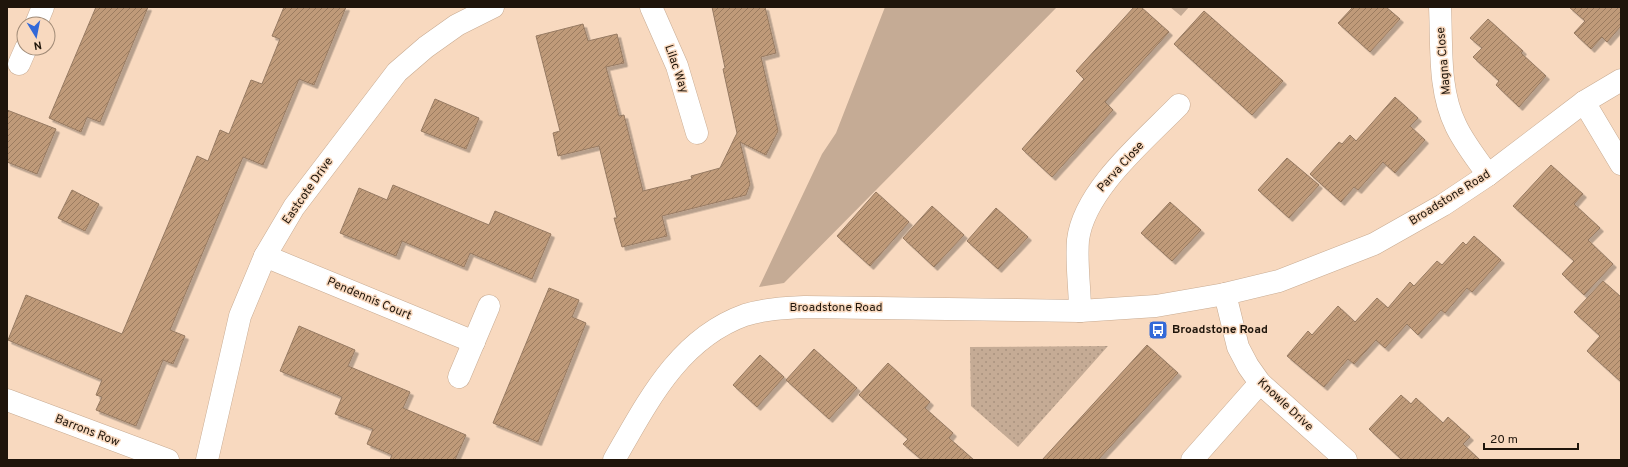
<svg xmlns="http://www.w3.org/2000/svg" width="1628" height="467" font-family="Overpass,sans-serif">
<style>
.grass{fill:url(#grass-dots)}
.park{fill:#c5ab95}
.building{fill:url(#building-hatch);stroke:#967a62;filter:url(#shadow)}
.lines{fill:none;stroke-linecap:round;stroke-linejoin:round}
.minor-casing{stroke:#c8ab92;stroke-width:23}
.minor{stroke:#fff;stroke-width:22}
.labels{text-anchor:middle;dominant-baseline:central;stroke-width:3;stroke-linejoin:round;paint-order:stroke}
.street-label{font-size:12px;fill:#1f150b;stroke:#f8d9bf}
.poi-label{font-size:12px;font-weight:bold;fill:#1f150b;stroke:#f8d9bf;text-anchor:start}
</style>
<defs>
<pattern id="grass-dots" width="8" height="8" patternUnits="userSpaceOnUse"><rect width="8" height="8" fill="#c5ab95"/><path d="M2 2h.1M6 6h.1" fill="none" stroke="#a9927f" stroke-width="1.8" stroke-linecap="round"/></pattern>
<pattern id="building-hatch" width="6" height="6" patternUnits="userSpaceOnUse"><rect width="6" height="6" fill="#bf9a79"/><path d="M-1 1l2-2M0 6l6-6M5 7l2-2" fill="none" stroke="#9b7c61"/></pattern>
<filter id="shadow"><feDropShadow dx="3.5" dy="3.5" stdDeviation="0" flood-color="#0004"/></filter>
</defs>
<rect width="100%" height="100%" fill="#f8d9bf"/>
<!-- grass -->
<polygon class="grass" points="1108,346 1018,447 971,406 970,347"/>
<!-- park -->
<g class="park">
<polygon points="885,7 1057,7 784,283 759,287 822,154 836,133"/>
<polygon points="1170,7 1189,7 1181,16"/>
</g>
<!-- building -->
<g class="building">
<polygon points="96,7 148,7 100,122 87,117 81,132 49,118"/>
<polygon points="284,7 346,7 314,85 299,79 263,165 243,157 170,330 185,336 173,364 163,360 136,426 96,410 102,397 96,395 102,380 8,340 26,295 122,334 197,156 208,161 220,130 229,134 251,80 262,84 280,39 272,36"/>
<polygon points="712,7 765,7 776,53 761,57 778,131 766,155 740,142 750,184 746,195 662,216 667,236 622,247 614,218 617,218 599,146 558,156 553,133 560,131 536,36 583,24 588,41 617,34 624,63 606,67 619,116 624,115 643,191 692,179 691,176 720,168 737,133 723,69 725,68"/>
<polygon points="1134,7 1141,7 1169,32 1105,102 1113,110 1052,177 1022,149 1084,79 1076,71"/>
<polygon points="1353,7 1386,7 1400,19 1370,52 1338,23"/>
<polygon points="1569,7 1621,7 1621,26 1607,42 1602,37 1591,49 1574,33 1585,21"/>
<polygon points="1204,11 1283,81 1252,115 1174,44"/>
<polygon points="1488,19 1523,51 1521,53 1546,76 1519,107 1496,85 1499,81 1473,57 1482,48 1470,38"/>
<polygon points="1395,97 1418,118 1410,126 1425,140 1395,173 1383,162 1358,190 1354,187 1341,202 1310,174 1339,142 1342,144 1350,135 1356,141"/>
<polygon points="435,99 479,118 466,149 421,131"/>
<polygon points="7,110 56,129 37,174 7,162"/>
<polygon points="1287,158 1319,185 1289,218 1258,190"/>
<polygon points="1551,165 1583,194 1574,204 1600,228 1588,240 1613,264 1584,295 1562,274 1574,261 1513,206"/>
<polygon points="393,185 489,225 495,211 551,234 532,279 470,253 464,267 402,241 396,256 340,233 359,188 387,200"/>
<polygon points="72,190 99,204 85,231 58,218"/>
<polygon points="876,192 909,222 870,266 837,236"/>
<polygon points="1170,202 1201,230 1172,261 1141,233"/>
<polygon points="932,206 964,235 934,267 903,238"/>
<polygon points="996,208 1028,237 998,269 967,241"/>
<polygon points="1474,236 1501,260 1472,292 1467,288 1445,313 1441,310 1418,335 1407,324 1385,348 1376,340 1354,364 1348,359 1324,387 1287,356 1308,331 1312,335 1338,306 1355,322 1377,298 1388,308 1410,282 1414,286 1437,261 1442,265 1463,242 1466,245"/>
<polygon points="1603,281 1621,297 1621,382 1587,351 1600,336 1574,312"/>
<polygon points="549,288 579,300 572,317 586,323 538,442 493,423"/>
<polygon points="299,326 355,350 348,366 410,392 403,408 466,435 455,460 390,460 392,455 367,444 373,429 335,414 342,397 280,371"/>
<polygon points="1147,345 1178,373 1098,460 1042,460"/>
<polygon points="814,349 857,388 829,419 786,380"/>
<polygon points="760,355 784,377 757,407 733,385"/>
<polygon points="888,363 930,402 925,408 953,433 949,438 974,460 922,460 903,444 908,439 859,395"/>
<polygon points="1401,395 1411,404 1416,398 1443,423 1448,417 1470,437 1463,444 1480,460 1402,460 1369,429"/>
</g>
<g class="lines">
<defs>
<g id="minor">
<polyline points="651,7 677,66 697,133"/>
<path d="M1440,7C1442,46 1438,90 1456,126C1464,143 1477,159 1488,175"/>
<polyline points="36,24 43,7"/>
<polyline points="19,64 26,48"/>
<polyline points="1584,102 1621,164"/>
<polyline points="265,256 474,342"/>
<polyline points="1225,294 1238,347 1248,366 1260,383 1346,460"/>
<path d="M1080,311C1080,288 1076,263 1078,240C1084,190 1145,140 1179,105"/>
<polyline points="459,377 489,306"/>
<polyline points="7,400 168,460"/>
<polyline points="207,460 240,316 265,256 294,207 397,72 426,47 457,25 493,7"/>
<path d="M614,460C647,403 678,339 745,315C764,309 785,308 805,307L1080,311L1156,306L1225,294L1279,281L1374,244L1443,205L1488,175L1584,102L1621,80"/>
<polyline points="1192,460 1260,383"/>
</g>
</defs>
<!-- minor casing -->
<use href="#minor" class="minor-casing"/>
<!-- minor -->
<use href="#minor" class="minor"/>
</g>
<!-- icons -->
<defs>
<symbol id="bus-square" viewBox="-11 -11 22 22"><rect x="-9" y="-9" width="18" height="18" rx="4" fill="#3369d8" stroke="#f8d9bf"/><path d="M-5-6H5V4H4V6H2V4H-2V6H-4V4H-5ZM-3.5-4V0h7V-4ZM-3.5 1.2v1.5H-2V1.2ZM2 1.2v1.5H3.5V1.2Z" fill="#fff"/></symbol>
</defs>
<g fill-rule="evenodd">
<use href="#bus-square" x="1147" y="319" width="22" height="22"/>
</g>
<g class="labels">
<!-- street labels -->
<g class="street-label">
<text transform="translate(1444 61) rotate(-95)">Magna Close</text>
<text transform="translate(676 69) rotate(71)">Lilac Way</text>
<text transform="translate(1121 167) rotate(-48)">Parva Close</text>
<text transform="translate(308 191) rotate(-55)">Eastcote Drive</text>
<text transform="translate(1450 198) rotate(-32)">Broadstone Road</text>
<text transform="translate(369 299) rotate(23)">Pendennis Court</text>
<text x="836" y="308">Broadstone Road</text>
<text transform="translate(1285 405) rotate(43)">Knowle Drive</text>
<text transform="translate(87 431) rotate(21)">Barrons Row</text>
</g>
<!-- poi labels -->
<g class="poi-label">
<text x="1172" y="330">Broadstone Road</text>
</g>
</g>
<!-- border -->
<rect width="1628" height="467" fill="none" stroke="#1f150b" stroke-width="16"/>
<!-- north arrow -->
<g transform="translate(36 36) rotate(170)"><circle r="19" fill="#f8d9bf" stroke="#a18b77"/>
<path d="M0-3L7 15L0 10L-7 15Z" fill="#3369d8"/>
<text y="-6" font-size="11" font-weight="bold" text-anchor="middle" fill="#1f150b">N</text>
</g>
<!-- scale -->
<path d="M1484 443v6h94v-6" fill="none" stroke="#1f150b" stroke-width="2"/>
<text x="1490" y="443" font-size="12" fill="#1f150b" stroke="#f8d9bf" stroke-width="3" paint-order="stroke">20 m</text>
</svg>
